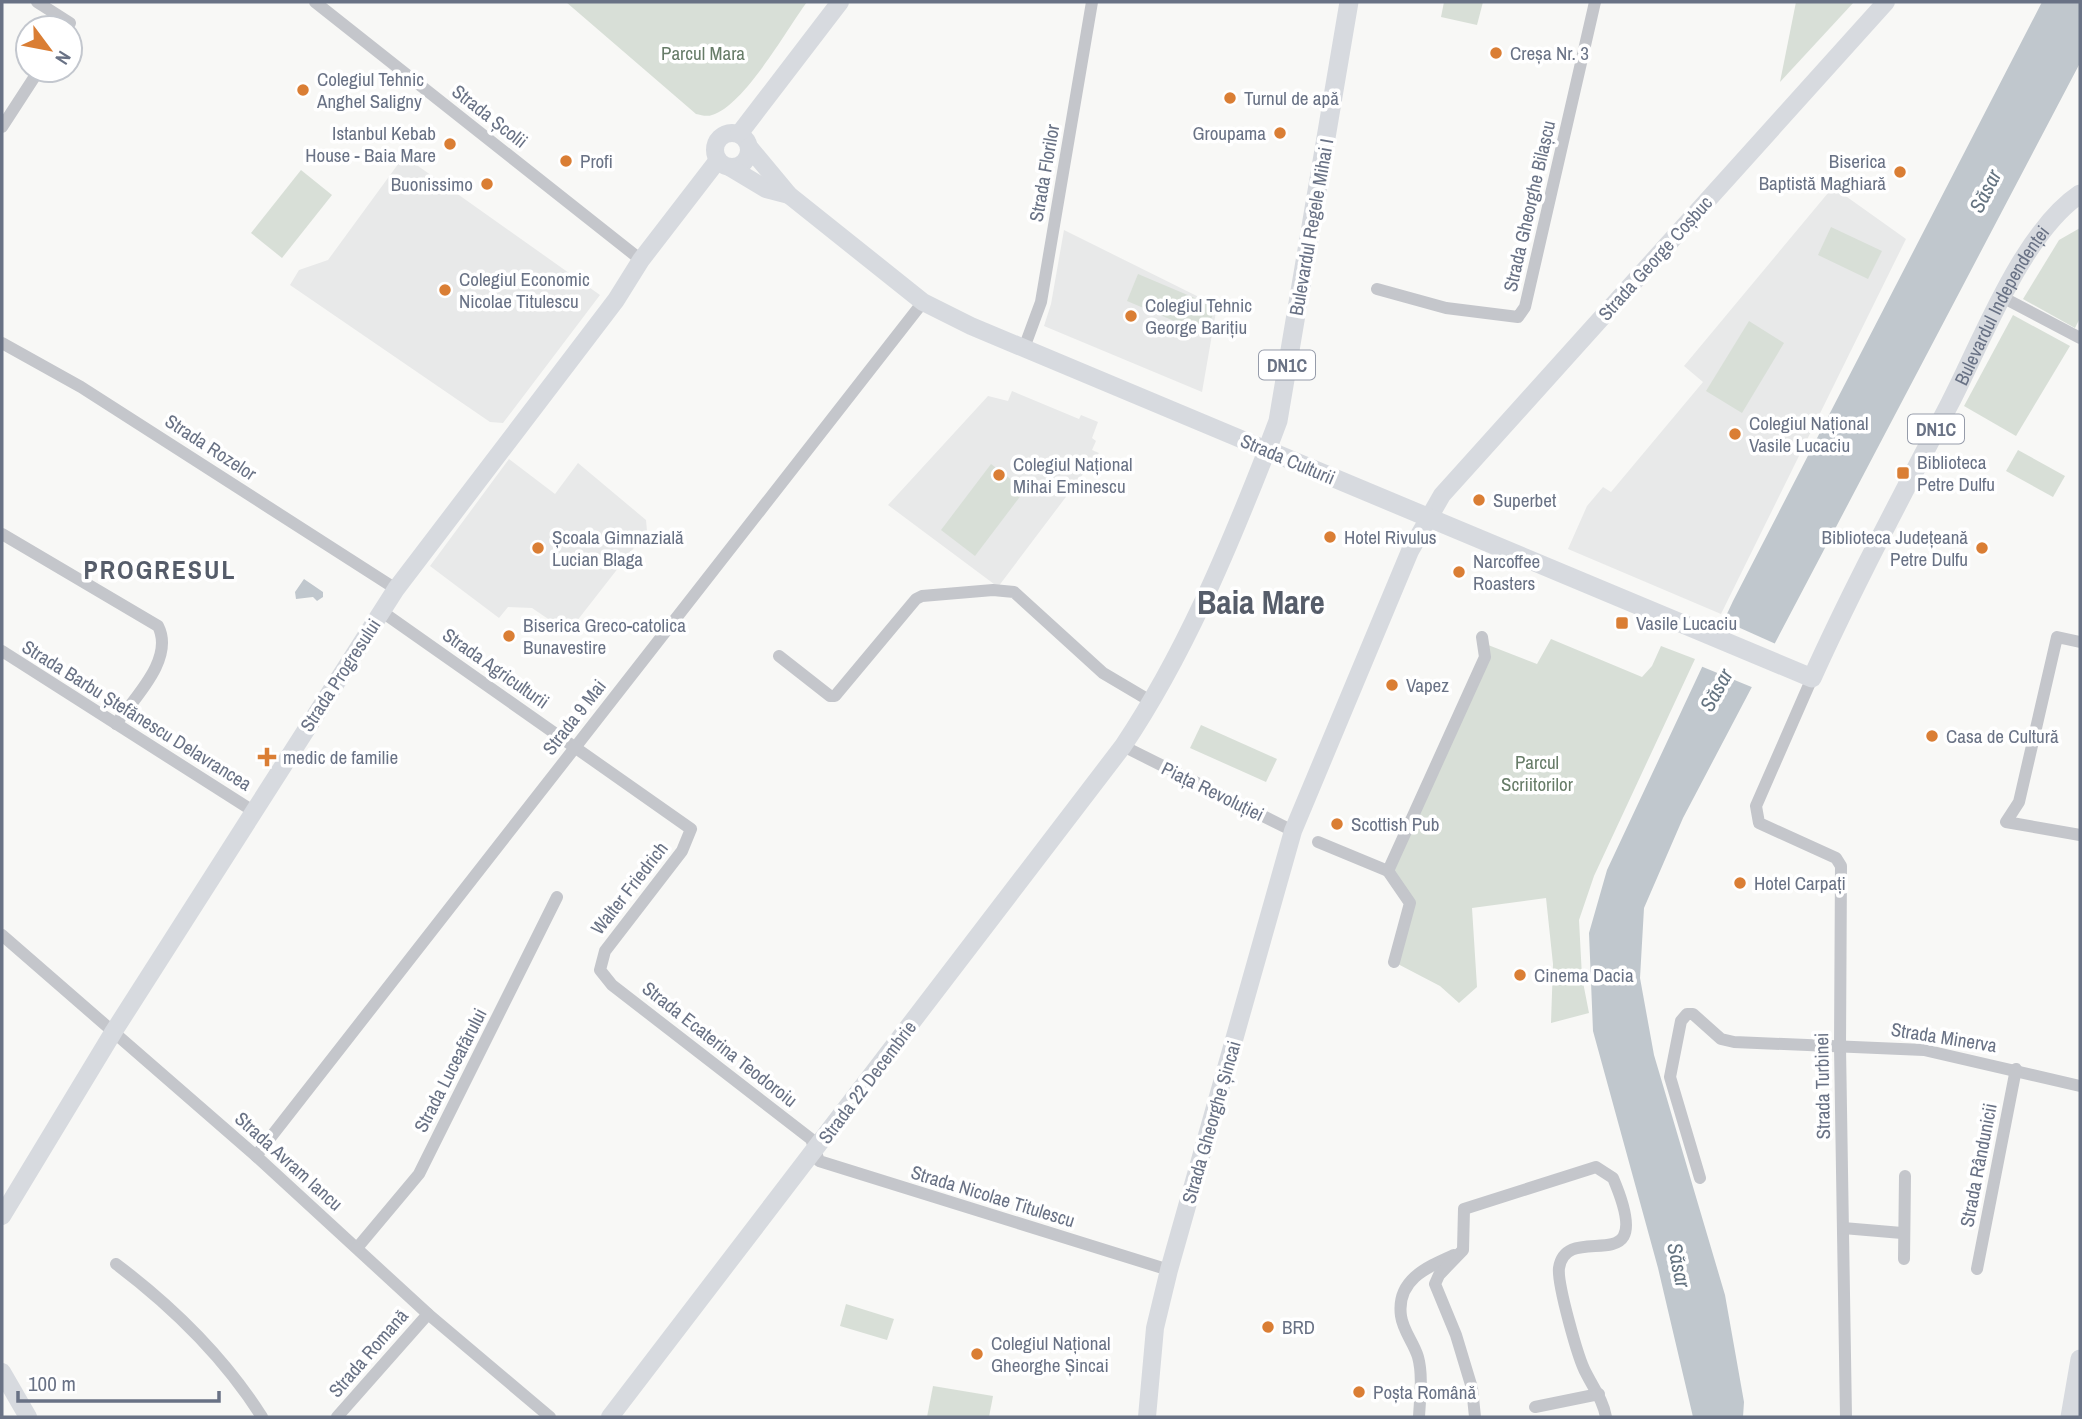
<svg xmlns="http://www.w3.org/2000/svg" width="2082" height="1419" font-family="'Archivo Narrow',sans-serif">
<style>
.built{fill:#e8e9e9}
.green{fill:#d8dfd7}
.water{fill:#c0c7cd}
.pier{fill:#f8f8f6}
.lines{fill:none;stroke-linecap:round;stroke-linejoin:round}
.street{stroke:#c4c6cb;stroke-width:12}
.secondary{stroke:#d7dadf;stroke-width:18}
.primary{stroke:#d7dadf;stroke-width:19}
.poi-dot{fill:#da7e34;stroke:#fff;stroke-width:2.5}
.labels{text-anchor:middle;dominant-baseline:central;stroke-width:7;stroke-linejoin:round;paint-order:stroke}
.shield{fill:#fff;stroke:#969caa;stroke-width:2}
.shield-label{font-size:18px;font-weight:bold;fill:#697285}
.park-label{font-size:19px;fill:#677c68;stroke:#fff}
.poi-label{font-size:19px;fill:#697285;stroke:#fff;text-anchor:start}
.street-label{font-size:19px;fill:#697285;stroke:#fff}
.water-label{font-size:21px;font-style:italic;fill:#647380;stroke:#fff}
.district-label{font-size:26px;font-weight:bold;letter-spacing:2px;fill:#565d6a;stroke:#fff}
.town-label{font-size:33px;font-weight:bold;fill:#565d6a;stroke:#fff}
</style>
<rect width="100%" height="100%" fill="#f8f8f6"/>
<!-- built -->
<g class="built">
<polygon points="404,156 600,295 503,423 490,422 290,285 299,270 328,260"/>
<polygon points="1833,187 1906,239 1721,614 1568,549 1587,506 1603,487 1611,492 1703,382 1684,366"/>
<polygon points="1064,230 1217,306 1202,392 1044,326 1051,304"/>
<polygon points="1012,391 1079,419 1081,415 1098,422 1092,438 1096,441 1092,450 1099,453 998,587 888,505 988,396 1008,401"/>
<polygon points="509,459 555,494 578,463 646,520 647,531 573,626 563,629 532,608 508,607 499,618 430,566"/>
</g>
<!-- green -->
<g class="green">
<path d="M566,2H807C787,29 744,106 712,115C707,117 701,115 696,114Z"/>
<polygon points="1444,2 1483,2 1477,25 1441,17"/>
<polygon points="1796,2 1854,2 1780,82"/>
<polygon points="301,170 332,195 282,258 251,233"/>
<polygon points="1831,227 1882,251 1868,279 1818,255"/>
<polygon points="2080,228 2080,318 2075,328 2023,299 2059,240"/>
<polygon points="1138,274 1216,307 1205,334 1127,301"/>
<polygon points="2013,315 2070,346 2016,436 1964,406"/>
<polygon points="1749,321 1784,343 1742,413 1706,391"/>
<polygon points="2018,450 2065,476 2053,497 2006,471"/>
<polygon points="991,464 1025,490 975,556 941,530"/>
<polygon points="1551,639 1642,677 1652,666 1661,646 1695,659 1594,876 1579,920 1582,977 1589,1013 1551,1023 1553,964 1546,898 1472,908 1477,987 1459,1003 1440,986 1394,962 1410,903 1388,871 1485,657 1483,643 1537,664"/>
<polygon points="1201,725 1277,759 1266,782 1190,748"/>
<polygon points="846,1304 894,1319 887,1340 840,1326"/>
<polygon points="933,1386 993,1396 989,1417 927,1417"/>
</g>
<!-- water -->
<g class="water">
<polygon points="2042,2 2080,2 2080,63 1683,818 1644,908 1640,978 1654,1055 1725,1295 1744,1402 1743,1417 1693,1417 1658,1268 1593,1031 1589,933 1607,870 1733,601"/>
<polygon points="304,579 323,592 323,597 317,601 313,597 296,599 295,592"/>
</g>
<!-- pier -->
<polygon class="pier" points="1720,619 1778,645 1754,688 1698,665"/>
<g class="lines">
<!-- street -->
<g class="street">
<polyline points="37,2 70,23 66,28"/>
<polyline points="315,2 641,260"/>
<polyline points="2,127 39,70"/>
<polyline points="1377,289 1446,308 1518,317 1525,307 1595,2"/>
<polyline points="2004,298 2080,338"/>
<polyline points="2,343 81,387 396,589"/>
<polyline points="1024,348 1041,302 1092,2"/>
<path d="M2,534L158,626C175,659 134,698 116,724"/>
<polyline points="381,611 691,829 682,851 605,951 600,970 612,985 811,1139 819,1161 1169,1270"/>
<polyline points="2080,642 2057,637 2019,802 2006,822 2080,835"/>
<polyline points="2,651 253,811"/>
<polyline points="779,656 830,696 835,696 916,599 922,596 993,590 1014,592 1103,673 1152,702"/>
<polyline points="1812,678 1756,806 1759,823 1836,858 1841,866 1840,1047 1846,1417"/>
<polyline points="1123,746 1293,831"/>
<polyline points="1318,842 1388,871"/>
<polyline points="2,935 256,1156 428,1314 550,1417"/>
<polyline points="1394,962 1410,903 1388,871 1485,657 1482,637"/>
<polyline points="256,1156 923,302"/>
<polyline points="1700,1178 1670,1077 1681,1021 1687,1014 1693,1014 1721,1039 1734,1042 1924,1050 2080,1086"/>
<polyline points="1843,1228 1902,1233"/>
<polyline points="357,1248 419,1174 557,897"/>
<polyline points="1904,1259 1905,1176"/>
<path d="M116,1264C173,1307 224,1357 262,1417"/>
<polyline points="1977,1269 2016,1069"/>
<polyline points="1535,1407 1599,1394"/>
<polyline points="337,1417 428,1314"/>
<path d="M1419,1417C1420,1398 1423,1375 1418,1357C1414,1343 1403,1331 1401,1316C1396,1280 1427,1267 1454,1255"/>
<path d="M1475,1417L1472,1388L1456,1335L1435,1284L1439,1275L1463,1250L1464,1209L1596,1167L1613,1178C1660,1288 1567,1217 1559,1268C1557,1283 1578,1359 1586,1373C1594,1389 1603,1400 1606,1417"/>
</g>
<!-- secondary -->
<g class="secondary">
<circle cx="732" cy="150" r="17"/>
<polyline points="739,134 840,2"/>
<polyline points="731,168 766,189 789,195"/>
<polyline points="2,1216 114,1031 396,589 616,300 641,260 718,160"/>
<polyline points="2,1372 28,1417"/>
<path d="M610,1417L1123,746C1184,655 1227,552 1267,450L971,326L923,302L789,195L749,147"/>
<polyline points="1147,1417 1155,1328 1169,1270 1293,831 1410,551 1442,495 1886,2"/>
</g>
<!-- primary -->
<g class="primary">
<path id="s1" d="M1349,2L1278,421L1267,450L1812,678C1854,585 1903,494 1950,403C1982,341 2022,233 2080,194"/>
<polyline points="2070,1417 2080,1359"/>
</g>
</g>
<!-- markers -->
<g class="poi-dot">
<circle cx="1496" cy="53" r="7"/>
<circle cx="303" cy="90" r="7"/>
<circle cx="1230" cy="98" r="7"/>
<circle cx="1280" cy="133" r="7"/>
<circle cx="450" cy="144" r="7"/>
<circle cx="566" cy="161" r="7"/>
<circle cx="1900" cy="172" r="7"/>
<circle cx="487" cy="184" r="7"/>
<circle cx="445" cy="290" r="7"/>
<circle cx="1131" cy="316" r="7"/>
<circle cx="1735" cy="434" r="7"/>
<rect x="1896" y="466" width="14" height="14" rx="3.5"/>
<circle cx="999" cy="475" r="7"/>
<circle cx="1479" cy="500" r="7"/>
<circle cx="1330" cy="537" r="7"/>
<circle cx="538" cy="548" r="7"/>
<circle cx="1982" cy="548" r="7"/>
<circle cx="1459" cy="572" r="7"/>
<rect x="1615" y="616" width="14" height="14" rx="3.5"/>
<circle cx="509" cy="636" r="7"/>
<circle cx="1392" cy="685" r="7"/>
<circle cx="1932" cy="736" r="7"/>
<path d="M263.5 746.5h7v7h7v7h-7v7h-7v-7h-7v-7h7z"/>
<circle cx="1337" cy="824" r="7"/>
<circle cx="1740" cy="883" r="7"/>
<circle cx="1520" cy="975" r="7"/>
<circle cx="1268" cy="1327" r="7"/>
<circle cx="977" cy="1354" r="7"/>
<circle cx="1359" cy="1392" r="7"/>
</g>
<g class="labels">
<!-- shield labels -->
<g class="shield">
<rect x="1259" y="350.5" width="56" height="29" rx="5"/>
<rect x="1908" y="414.5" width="56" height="29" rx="5"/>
</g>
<g class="shield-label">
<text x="1287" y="365">DN1C</text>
<text x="1936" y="429">DN1C</text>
</g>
<!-- park labels -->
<g class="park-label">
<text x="703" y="53">Parcul Mara</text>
<text x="1537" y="762">Parcul<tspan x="1537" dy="22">Scriitorilor</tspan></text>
</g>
<!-- poi labels -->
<g class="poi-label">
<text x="1510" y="53">Creșa Nr. 3</text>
<text x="317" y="79">Colegiul Tehnic<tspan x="317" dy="22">Anghel Saligny</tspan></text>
<text x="1244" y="98">Turnul de apă</text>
<text x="436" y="133" text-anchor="end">Istanbul Kebab<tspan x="436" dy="22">House - Baia Mare</tspan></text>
<text x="1266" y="133" text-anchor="end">Groupama</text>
<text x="580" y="161">Profi</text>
<text x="1886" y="161" text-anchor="end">Biserica<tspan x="1886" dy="22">Baptistă Maghiară</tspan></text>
<text x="473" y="184" text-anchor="end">Buonissimo</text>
<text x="459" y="279">Colegiul Economic<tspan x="459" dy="22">Nicolae Titulescu</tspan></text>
<text x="1145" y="305">Colegiul Tehnic<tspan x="1145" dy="22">George Barițiu</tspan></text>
<text x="1749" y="423">Colegiul Național<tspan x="1749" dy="22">Vasile Lucaciu</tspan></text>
<text x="1917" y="462">Biblioteca<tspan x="1917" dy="22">Petre Dulfu</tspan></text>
<text x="1013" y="464">Colegiul Național<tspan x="1013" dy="22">Mihai Eminescu</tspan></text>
<text x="1493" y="500">Superbet</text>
<text x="552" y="537">Școala Gimnazială<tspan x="552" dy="22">Lucian Blaga</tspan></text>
<text x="1344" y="537">Hotel Rivulus</text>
<text x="1968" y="537" text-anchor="end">Biblioteca Județeană<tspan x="1968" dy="22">Petre Dulfu</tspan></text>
<text x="1473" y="561">Narcoffee<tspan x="1473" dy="22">Roasters</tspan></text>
<text x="1636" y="623">Vasile Lucaciu</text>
<text x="523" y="625">Biserica Greco-catolica<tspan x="523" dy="22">Bunavestire</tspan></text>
<text x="1406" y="685">Vapez</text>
<text x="1946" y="736">Casa de Cultură</text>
<text x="283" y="757">medic de familie</text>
<text x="1351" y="824">Scottish Pub</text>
<text x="1754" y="883">Hotel Carpați</text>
<text x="1534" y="975">Cinema Dacia</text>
<text x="1282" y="1327">BRD</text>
<text x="991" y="1343">Colegiul Național<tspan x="991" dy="22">Gheorghe Șincai</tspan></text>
<text x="1373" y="1392">Poșta Română</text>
</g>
<!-- street labels -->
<g class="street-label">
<text transform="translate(490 116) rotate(38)">Strada Școlii</text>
<text transform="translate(1044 173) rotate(-80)">Strada Florilor</text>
<text transform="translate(1529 206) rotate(-77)">Strada Gheorghe Bilașcu</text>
<text transform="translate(1311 227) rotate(-80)">Bulevardul Regele Mihai I</text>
<text transform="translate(1655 258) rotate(-48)">Strada George Coșbuc</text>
<text stroke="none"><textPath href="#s1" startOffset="1465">Bulevardul Independenței</textPath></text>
<text transform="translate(211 447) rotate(33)">Strada Rozelor</text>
<text transform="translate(1288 459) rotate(23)">Strada Culturii</text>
<text transform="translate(496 668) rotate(35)">Strada Agriculturii</text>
<text transform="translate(340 675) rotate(-57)">Strada Progresului</text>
<text transform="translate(137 715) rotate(32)">Strada Barbu Ștefănescu Delavrancea</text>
<text transform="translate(574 717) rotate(-52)">Strada 9 Mai</text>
<text transform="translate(1213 791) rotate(26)">Piața Revoluției</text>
<text transform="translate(629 888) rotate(-52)">Walter Friedrich</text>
<text transform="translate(1944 1037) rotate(9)">Strada Minerva</text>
<text transform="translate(720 1044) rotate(38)">Strada Ecaterina Teodoroiu</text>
<text transform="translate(450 1070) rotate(-63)">Strada Luceafărului</text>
<text transform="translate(867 1082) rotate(-53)">Strada 22 Decembrie</text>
<text transform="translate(1822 1086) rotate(-91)">Strada Turbinei</text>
<text transform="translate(1211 1122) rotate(-74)">Strada Gheorghe Șincai</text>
<text transform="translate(289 1161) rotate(42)">Strada Avram Iancu</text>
<text transform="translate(1978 1165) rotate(-79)">Strada Rândunicii</text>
<text transform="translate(993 1196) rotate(17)">Strada Nicolae Titulescu</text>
<text transform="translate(368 1353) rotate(-49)">Strada Romană</text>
</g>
<!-- water labels -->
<g class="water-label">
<text transform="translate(1985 191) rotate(-63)">Săsar</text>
<text transform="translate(1716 690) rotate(-61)">Săsar</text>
<text transform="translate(1679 1265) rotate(78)">Săsar</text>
</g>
<!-- district labels -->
<g class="district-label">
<text x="160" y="569">PROGRESUL</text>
</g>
<!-- town labels -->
<g class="town-label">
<text x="1261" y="602">Baia Mare</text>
</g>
</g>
<!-- border -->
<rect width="2082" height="1419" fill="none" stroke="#697285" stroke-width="7"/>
<!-- north arrow -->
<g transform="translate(49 49) rotate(122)"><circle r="33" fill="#ffffff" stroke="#c3c7ce" stroke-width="2"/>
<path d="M0-5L12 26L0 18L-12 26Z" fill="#da7e34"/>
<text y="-10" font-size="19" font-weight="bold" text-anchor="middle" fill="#697285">N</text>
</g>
<!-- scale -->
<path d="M18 1391v10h201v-10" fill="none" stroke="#697285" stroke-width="3.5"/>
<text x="28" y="1391" font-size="21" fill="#697285" stroke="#ffffff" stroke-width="5" paint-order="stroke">100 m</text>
</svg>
